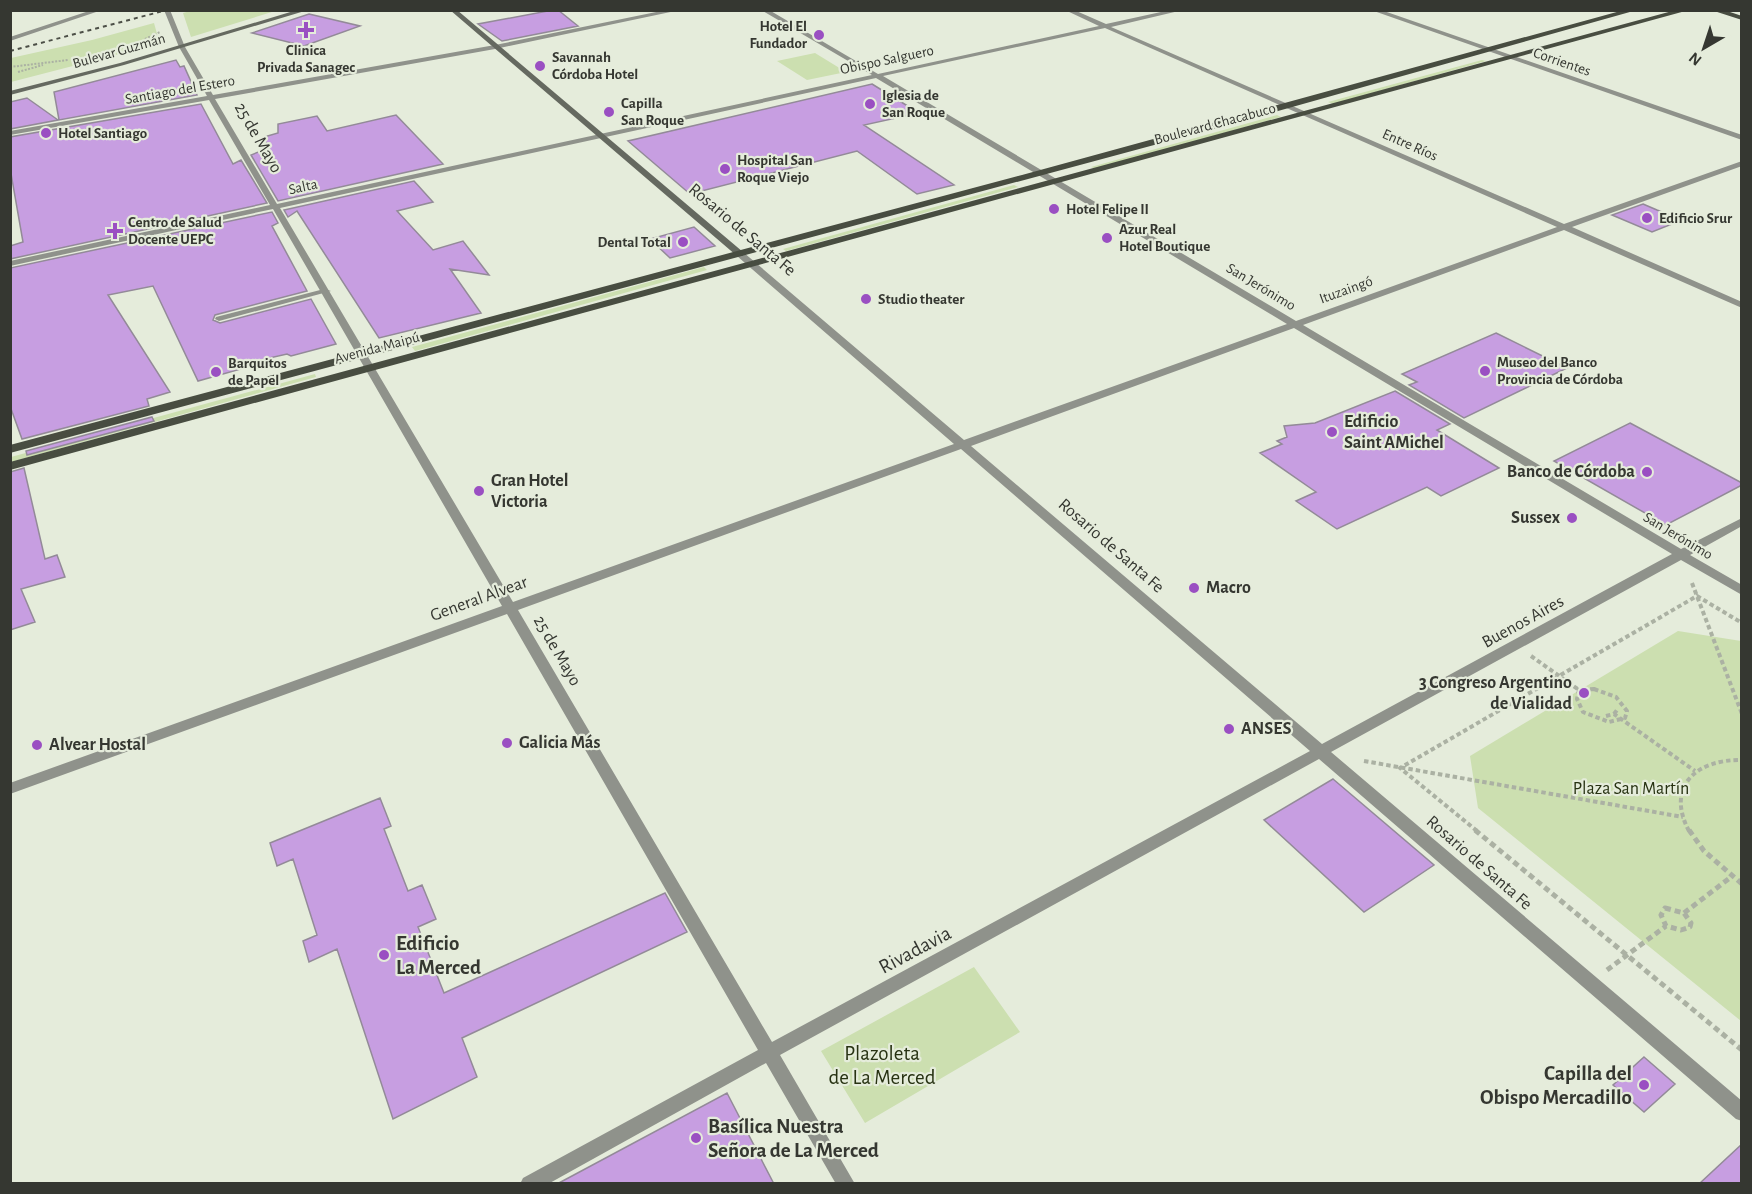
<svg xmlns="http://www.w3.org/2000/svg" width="1752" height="1194" font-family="'Alegreya Sans',sans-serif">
  <rect width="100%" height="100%" fill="#e5ecdb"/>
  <path fill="#ccdfb0" d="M190,11V10L275,11L191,37L183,13Z
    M154,23L159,41L154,45L11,82V58L92,40Z
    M815,53L846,72L807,80L777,61Z
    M1482,60L1486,61L1333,104L1328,102Z
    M1277,115L1281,117L1096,169L1091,167Z
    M1014,185L1018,187L786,251L783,249Z
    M704,267L707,270L415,351L412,347Z
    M315,374L316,377L11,462V457Z
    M1678,631L1741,641V1021L1478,808L1470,756Z
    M974,967L1020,1032L865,1123L821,1051Z"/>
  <path fill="#c79ee1" stroke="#938a98" stroke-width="1.5" d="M553,10H558L578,26L502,41L478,24Z
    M309,14L360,26L304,46L252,33Z
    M176,60L180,67L184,66L197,95L59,120L54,92Z
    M872,84L919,113L864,125L954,185L917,194L857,151L690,194L628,141Z
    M27,98L58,120L10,129V102Z
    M201,104L233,164L241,160L267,203L10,259V246L23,242L10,168V137Z
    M396,115L443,164L278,201L251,155L268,148L264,137L278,133V124L317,116L327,131Z
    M414,181L433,202L397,211L433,250L463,241L489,275L450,269L481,313L379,338L297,211L288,217L284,210Z
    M1643,204L1657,210L1682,220L1652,232L1612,215Z
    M272,212L278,223L272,226L307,291L215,315L213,320L220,323L311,299L336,344L291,356L287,354L243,364L241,369L198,381L153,286L108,295L170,392L147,399L149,406L22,439L10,406V268Z
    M694,227L715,246L670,258L650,239Z
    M1496,333L1567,368L1464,418L1409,385L1417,382L1402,374Z
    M1395,391L1450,424L1437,430L1499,468L1441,496L1427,487L1337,529L1296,501L1316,492L1260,453L1282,444L1277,441L1287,437L1284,426L1315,423Z
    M152,417L154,421L27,455L26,451Z
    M1630,423L1742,483V485L1666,525L1554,461Z
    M24,468L45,559L57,555L65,577L21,589L35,622L10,630V472Z
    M1333,779L1434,865L1364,912L1264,820Z
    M380,798L391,826L384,829L408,891L422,885L436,919L418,927L444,993L665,893L687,932L462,1038L477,1077L393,1119L337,949L309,962L303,941L317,935L293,859L277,866L270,843Z
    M1644,1057L1675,1084L1644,1112L1613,1085Z
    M727,1093L774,1184H557Z
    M1742,1144V1184H1699Z"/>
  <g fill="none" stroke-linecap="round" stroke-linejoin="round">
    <path stroke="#abb1a3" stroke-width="2" stroke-dasharray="2 1.5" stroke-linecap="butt" d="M145,39L160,32
      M10,67L68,60
      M18,72L43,65"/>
    <path stroke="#abb1a3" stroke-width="4" stroke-dasharray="4.5 3" stroke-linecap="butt" d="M1692,583L1742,714
      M1531,656L1579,690
      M1594,689L1616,697L1627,711L1625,718L1609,722L1583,712L1577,699L1579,690Z
      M1614,714L1617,710
      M1606,716L1614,714L1695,771
      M1364,761L1683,817
      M1477,831L1400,768L1697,596L1742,623
      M1689,831C1665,786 1697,759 1742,760"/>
    <path stroke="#abb1a3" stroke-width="5" stroke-dasharray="6 4" stroke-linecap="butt" d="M1475,830L1742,1050
      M1689,830L1704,851L1742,884
      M1665,908L1684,913L1691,923L1690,927L1681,930L1666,926L1661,915Z
      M1684,913L1731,877
      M1607,970L1666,926"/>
    <path fill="#8f928b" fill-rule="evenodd" d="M324,289L331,291L219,321L215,319L216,317Z"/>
    <path fill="#8f928b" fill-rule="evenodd" d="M92,10H102L10,41V37Z
      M164,10H170L185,47L213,95L495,45L666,10H680L495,49L215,99L277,204L872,75L761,10H769L878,74L1099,26L1065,10H1074L1106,24L1170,10H1183L1111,27L1564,224L1742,161V166L1572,227L1742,302V308L1564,230L1303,325L1681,549L1742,518V526L1690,555L1742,585V595L1681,560L1331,752L1742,1101V1121L1736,1119L1319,759L780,1055L855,1184H836L766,1063L548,1184H520L523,1178L758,1050L507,614L10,794V783L502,606L273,209L10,266V261L270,205L209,100L10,135V131L207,96L179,47ZM1105,28L1557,227L1296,321L883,76ZM876,78L1287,324L964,440L743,252H737V256L954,444L513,602L280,208ZM1294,328L1672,554L1322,744L971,446ZM961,449L1310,751L772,1042L518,610Z
      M1371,10H1381L1742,135V140Z"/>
    <path fill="#656960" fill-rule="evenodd" d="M297,10H308L124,65L10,95V91L120,63Z
      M450,10H457L743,252V256H737Z"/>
    <path fill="#484d41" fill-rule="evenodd" d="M1624,10H1637L1232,124L10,453V445L1022,175Z
      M1676,10H1689L10,470V462Z
      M1711,10H1724L1742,16V20Z"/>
    <path stroke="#4c4f47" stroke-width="2" stroke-dasharray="4 4" stroke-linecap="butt" d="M10,51L167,10"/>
  </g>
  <g fill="#9a4fc2" stroke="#e5ecdb" stroke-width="2">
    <path d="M303 21h6v6h6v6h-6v6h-6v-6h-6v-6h6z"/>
    <circle cx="819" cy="35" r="6"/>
    <circle cx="540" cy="66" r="6"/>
    <circle cx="870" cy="104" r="6"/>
    <circle cx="609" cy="112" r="6"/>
    <circle cx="46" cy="133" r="6"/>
    <circle cx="725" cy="169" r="6"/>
    <circle cx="1054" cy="209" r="6"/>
    <circle cx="1647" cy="218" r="6"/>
    <path d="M112 222h6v6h6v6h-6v6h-6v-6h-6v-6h6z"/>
    <circle cx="1107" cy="238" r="6"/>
    <circle cx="683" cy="242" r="6"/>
    <circle cx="866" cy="299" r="6"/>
    <circle cx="1485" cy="371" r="6"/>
    <circle cx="216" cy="372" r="6"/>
    <circle cx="1332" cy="432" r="6"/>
    <circle cx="1647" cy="472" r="6"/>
    <circle cx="479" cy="491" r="6"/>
    <circle cx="1572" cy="518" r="6"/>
    <circle cx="1194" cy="588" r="6"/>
    <circle cx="1584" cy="693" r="6"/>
    <circle cx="1229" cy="729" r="6"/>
    <circle cx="507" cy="743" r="6"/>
    <circle cx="37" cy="745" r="6"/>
    <circle cx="384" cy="955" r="6"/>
    <circle cx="1644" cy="1085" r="6"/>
    <circle cx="696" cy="1138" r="6"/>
  </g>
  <g text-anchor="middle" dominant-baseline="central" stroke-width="4.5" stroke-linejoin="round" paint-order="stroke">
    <g font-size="15" font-weight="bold" fill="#353731" stroke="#e5ecdb" text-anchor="start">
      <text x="807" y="26" text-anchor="end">Hotel El<tspan x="807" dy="17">Fundador</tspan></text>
      <text x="306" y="50" text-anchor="middle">Clinica<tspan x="306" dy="17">Privada Sanagec</tspan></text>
      <text x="552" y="57">Savannah<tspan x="552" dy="17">Córdoba Hotel</tspan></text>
      <text x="882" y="95">Iglesia de<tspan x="882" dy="17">San Roque</tspan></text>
      <text x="621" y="103">Capilla<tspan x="621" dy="17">San Roque</tspan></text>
      <text x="58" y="133">Hotel Santiago</text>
      <text x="737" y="160">Hospital San<tspan x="737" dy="17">Roque Viejo</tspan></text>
      <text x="1066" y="209">Hotel Felipe II</text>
      <text x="1659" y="218">Edificio Srur</text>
      <text x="128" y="222">Centro de Salud<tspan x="128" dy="17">Docente UEPC</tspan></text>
      <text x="1119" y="229">Azur Real<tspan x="1119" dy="17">Hotel Boutique</tspan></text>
      <text x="671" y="242" text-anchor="end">Dental Total</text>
      <text x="878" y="299">Studio theater</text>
      <text x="1497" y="362">Museo del Banco<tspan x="1497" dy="17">Provincia de Córdoba</tspan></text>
      <text x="228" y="363">Barquitos<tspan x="228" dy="17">de Papel</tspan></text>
    </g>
    <g font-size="15" fill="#353731" stroke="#e5ecdb">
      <text transform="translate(119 51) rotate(-16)">Bulevar Guzmán</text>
      <text transform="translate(887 60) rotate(-12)">Obispo Salguero</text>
      <text transform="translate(1562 62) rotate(19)">Corrientes</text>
      <text transform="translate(180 90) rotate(-10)">Santiago del Estero</text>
      <text transform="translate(1215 124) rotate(-15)">Boulevard Chacabuco</text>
      <text transform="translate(1410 145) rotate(24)">Entre Ríos</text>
      <text transform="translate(303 187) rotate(-12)">Salta</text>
      <text transform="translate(1261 287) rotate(31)">San Jerónimo</text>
      <text transform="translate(1346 290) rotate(-20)">Ituzaingó</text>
      <text transform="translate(377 348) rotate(-15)">Avenida Maipú</text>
      <text transform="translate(1678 536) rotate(31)">San Jerónimo</text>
    </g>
    <g font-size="18" fill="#353731" stroke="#e5ecdb">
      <text transform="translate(258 138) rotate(60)">25 de Mayo</text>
      <text transform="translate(742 230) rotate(40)">Rosario de Santa Fe</text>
      <text transform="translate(1111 546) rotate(41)">Rosario de Santa Fe</text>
      <text transform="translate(479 599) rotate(-20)">General Alvear</text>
      <text transform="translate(1523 622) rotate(-29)">Buenos Aires</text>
      <text transform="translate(557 651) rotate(60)">25 de Mayo</text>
      <text transform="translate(1479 863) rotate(41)">Rosario de Santa Fe</text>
    </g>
    <g font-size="18" font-weight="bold" fill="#353731" stroke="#e5ecdb" text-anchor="start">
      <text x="1344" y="422">Edificio<tspan x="1344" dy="21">Saint AMichel</tspan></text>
      <text x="1635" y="472" text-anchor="end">Banco de Córdoba</text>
      <text x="491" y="481">Gran Hotel<tspan x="491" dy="21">Victoria</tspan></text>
      <text x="1560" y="518" text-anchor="end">Sussex</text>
      <text x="1206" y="588">Macro</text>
      <text x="1572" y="683" text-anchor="end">3 Congreso Argentino<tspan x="1572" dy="21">de Vialidad</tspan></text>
      <text x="1241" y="729">ANSES</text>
      <text x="519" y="743">Galicia Más</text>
      <text x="49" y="745">Alvear Hostal</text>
    </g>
    <g font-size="18" fill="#273212" stroke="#e5ecdb">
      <text x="1631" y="789">Plaza San Martín</text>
    </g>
    <g font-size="21" font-weight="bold" fill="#353731" stroke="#e5ecdb" text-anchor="start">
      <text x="396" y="943">Edificio<tspan x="396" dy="24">La Merced</tspan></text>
      <text x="1632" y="1073" text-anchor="end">Capilla del<tspan x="1632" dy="24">Obispo Mercadillo</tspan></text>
      <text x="708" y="1126">Basílica Nuestra<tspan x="708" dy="24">Señora de La Merced</tspan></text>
    </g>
    <g font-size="21" fill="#353731" stroke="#e5ecdb">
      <text transform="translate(915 950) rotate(-28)">Rivadavia</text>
    </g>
    <g font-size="21" fill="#273212" stroke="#e5ecdb">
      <text x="882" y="1053">Plazoleta<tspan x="882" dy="24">de La Merced</tspan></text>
    </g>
  </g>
  <rect width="1752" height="1194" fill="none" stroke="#353731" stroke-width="24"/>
  <g transform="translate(1704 48) rotate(219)" stroke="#e5ecdb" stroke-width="4.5" paint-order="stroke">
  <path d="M0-4.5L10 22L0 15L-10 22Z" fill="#353731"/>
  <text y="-9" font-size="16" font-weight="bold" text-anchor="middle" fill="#353731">N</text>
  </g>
</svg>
